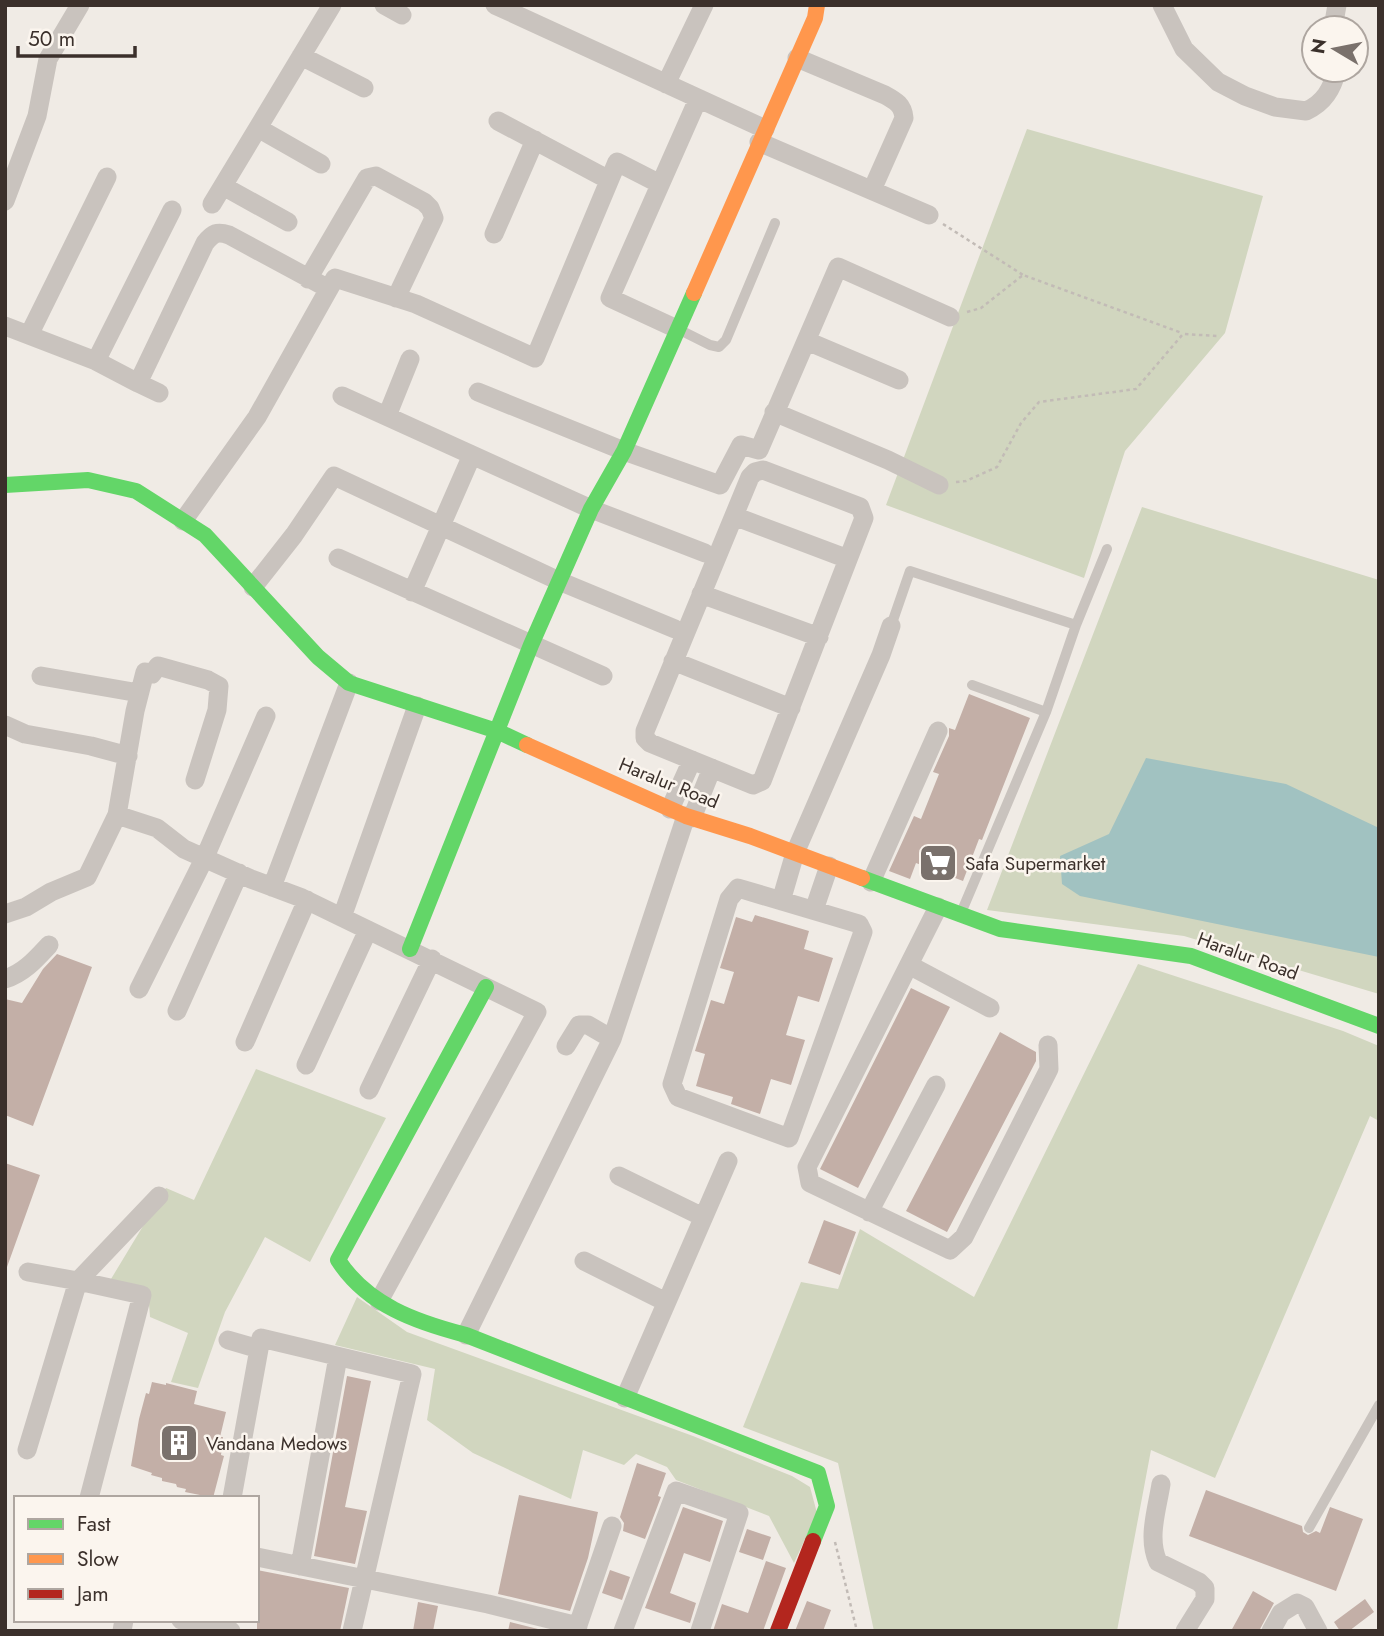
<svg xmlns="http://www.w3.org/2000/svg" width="1384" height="1636" font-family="Jost,sans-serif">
  <rect width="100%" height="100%" fill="#f0ebe5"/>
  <path fill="#d1d6bf" d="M1027,129L1263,196L1225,333L1125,451L1084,578L886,505Z
    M1142,507L1379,580V994L1184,936L987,910Z
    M1138,964L1343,1031L1379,1046V1121L1370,1116L1215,1478L1151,1450L1117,1631H874L838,1463L743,1427L801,1282L838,1289L860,1229L974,1297Z
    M256,1069L386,1118L310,1262L265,1237L225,1312L198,1388L171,1382L188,1333L150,1317L148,1291L111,1279L166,1188L194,1200Z
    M357,1297L407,1332L693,1436L792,1476L810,1487L817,1513L794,1563L769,1516L676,1480L667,1467L636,1454L624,1465L583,1450L571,1499L473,1453L427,1420L435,1369L335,1345Z"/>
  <path fill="#a1c2c1" d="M1146,758L1286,784L1379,828V957L1080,896L1062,884L1060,856L1109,834Z"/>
  <path fill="#c3afa7" d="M969,694L1030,718L982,840L979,839L963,881L916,863L910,879L889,871L914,816L921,819L939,774L933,772L949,736V728L955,730Z
    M755,915L809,931L804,949L833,958L819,1002L798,996L786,1035L805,1040L791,1085L771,1079L760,1114L731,1104L733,1097L696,1086L705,1054L695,1051L711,1000L724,1004L734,972L720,968L736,917L752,922Z
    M57,954L92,967L33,1126L5,1115V999L22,1003L43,969Z
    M911,988L950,1007L858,1188L820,1169Z
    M1000,1032L1036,1052V1061L947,1232L906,1211Z
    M5,1163L40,1175L7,1267L5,1266Z
    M824,1220L856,1232L840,1275L808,1263Z
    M347,1376L371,1381L345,1507L367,1511L355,1564L314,1556Z
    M152,1382L166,1385V1383L197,1391L194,1404L226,1412L220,1437H223L221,1455L224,1456L213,1498H199L200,1495L185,1492L186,1489L177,1487L176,1484L162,1481V1478L151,1475L152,1473L131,1466L139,1419L146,1393L149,1394Z
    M637,1463L666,1473L658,1496L661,1497L645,1539L623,1531L624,1523L620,1517Z
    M1206,1490L1302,1526L1303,1532L1308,1535L1316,1531L1320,1533L1330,1507L1363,1519L1336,1591L1189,1536Z
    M519,1495L598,1512L588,1558L570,1611L498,1594Z
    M683,1507L723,1521L710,1562L684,1553L670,1593L696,1603L690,1623L645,1608Z
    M747,1529L771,1537L763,1560L739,1552Z
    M766,1561L786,1568L763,1631H713L722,1604L748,1613Z
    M257,1570L349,1588L340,1631H268L257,1629Z
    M610,1570L630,1577L622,1600L602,1593Z
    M1253,1591L1274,1603L1259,1631H1231Z
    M1365,1599L1374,1612L1349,1631H1340L1334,1622Z
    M807,1601L831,1610L823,1631H795Z
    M418,1602L438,1606L433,1631H413Z
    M510,1622L546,1631H508Z"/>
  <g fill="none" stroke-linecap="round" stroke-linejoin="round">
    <path stroke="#c2bbb6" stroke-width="2.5" stroke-dasharray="3.5 3.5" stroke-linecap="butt" d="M943,224L1023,275
      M967,312L981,308L1023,275L1182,333
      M956,482L966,481L997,467L1021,423L1039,402L1136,389L1183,334L1218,336
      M835,1542L857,1631"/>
    <path stroke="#c9c3be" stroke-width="10" d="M678,329L710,345L719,347L726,340L775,223
      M891,626L910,571L1076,625
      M972,685L1046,712
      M961,913L1046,712L1076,625L1107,549
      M1309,1528L1379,1405"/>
    <path stroke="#c9c3be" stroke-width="19" d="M384,5L402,15
      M495,5L765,129
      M1162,5L1184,49L1218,82L1245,96L1275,107L1306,111C1324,103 1332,89 1337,70
      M1333,28L1337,5
      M301,56L364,88
      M797,58L885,95C896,101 903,105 904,118L872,190
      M666,84L704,5
      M498,121L609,180
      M258,128L321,164
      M759,142L929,215
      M223,186L288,222
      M5,201L37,116L48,59L80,5
      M212,204L332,5
      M494,234L535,140
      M308,279L367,178L376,176L424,202L430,208L434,218L396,298
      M5,326L96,361L138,383L205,243C213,233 217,231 229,235L329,289
      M677,329L610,298L698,99
      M29,335L107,177
      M807,341L899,380
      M96,361L172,210
      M138,383L159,393
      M478,392L624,451L720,485L741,445L759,450L838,267L950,317
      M342,396L591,509L705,553
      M774,412L888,460L939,485
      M387,416L410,359
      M763,470L860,507L864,518L762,781L753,785L650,743L645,738V731L750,477L755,472Z
      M734,516L848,559
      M183,521L257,417L335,278L416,304L535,358L617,162L660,184
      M338,558L603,676
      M253,587L294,535L334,476L559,581L675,629
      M412,592L472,455
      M701,594L819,637
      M673,661L791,708
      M41,676L139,693
      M5,725L25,734L91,746L128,756
      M670,809L692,760
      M117,815L157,828L184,849L251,879L302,898L537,1012L379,1301
      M692,818L712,768
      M871,882L938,731
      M272,887L349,683
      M738,888L859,924L863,932L789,1138L678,1097L672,1084L729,899Z
      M781,901L795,853L881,655L891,626
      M938,907L807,1167L810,1183L950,1250L964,1237L1049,1069L1048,1045
      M814,910L829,866
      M5,914L26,907L51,892L87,877L117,815L135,711L145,672L152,674L158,666L208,680L219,686L217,710L195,780
      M342,917L417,706
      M909,965L990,1008
      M5,979C24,973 36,959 49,945
      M139,989L205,857L266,716
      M177,1011L239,873
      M245,1042L307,900
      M566,1046L579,1025H588L612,1039
      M306,1065L368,930
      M369,1090L432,959
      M619,1176L703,1217
      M869,1212L936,1085
      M584,1261L666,1302
      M28,1272L78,1281L159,1196
      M466,1335L612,1039L686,816
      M228,1340L259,1349
      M625,1398L728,1161
      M27,1450L78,1281L142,1295L89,1498
      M1161,1484C1157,1510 1147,1538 1158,1562L1199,1582L1205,1588V1599L1185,1631
      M232,1498L261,1338L412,1374L352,1631
      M257,1557L488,1604L578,1626
      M300,1566L338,1357
      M181,1620L231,1631
      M122,1631L124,1620
      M576,1631L612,1526
      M623,1631L676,1491L739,1513L700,1631
      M1271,1631L1281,1613L1297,1603L1305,1607L1318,1631"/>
    <path stroke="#63d668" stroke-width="16" d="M5,485L88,480L136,491L205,535L318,657L349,683L497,731L527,745
      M862,878L1000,929L1191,956L1379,1026
      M410,949L531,645L591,509L624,451L694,293
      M486,987L338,1260C367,1305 416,1322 466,1335L818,1473L827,1506L813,1541"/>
    <path stroke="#ff974d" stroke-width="16" d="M694,293L815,18L817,5
      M527,745L686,816L750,836L862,878"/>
    <path stroke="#b3261e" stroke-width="16" d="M778,1631L813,1541"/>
  </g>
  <defs>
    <symbol id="supermarket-square" viewBox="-11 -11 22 22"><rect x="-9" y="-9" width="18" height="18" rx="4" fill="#7a716c" stroke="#fbf5ee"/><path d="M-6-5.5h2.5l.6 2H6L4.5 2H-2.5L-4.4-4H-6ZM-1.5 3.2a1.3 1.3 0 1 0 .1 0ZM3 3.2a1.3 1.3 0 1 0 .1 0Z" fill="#fff"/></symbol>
    <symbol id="building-square" viewBox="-11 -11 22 22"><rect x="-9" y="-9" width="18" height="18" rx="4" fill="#7a716c" stroke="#fbf5ee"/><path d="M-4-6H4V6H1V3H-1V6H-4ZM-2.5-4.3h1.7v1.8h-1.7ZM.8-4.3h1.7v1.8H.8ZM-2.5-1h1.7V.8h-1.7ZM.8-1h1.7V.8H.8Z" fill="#fff"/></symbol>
  </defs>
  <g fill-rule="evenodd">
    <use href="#supermarket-square" x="916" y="841" width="44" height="44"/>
    <use href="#building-square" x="157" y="1421" width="44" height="44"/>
  </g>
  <g text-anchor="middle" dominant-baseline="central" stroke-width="5" stroke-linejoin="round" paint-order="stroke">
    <g font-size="19" fill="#3b302b" stroke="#fbf5ee">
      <text transform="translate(669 783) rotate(22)">Haralur Road</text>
      <text transform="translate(1248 956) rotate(20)">Haralur Road</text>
    </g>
    <g font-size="19" fill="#3b302b" stroke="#fbf5ee" text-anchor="start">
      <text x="965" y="863">Safa Supermarket</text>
      <text x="206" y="1443">Vandana Medows</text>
    </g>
  </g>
  <rect width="1384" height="1636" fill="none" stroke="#3b302b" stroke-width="14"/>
  <rect x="14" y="1496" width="245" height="126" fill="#fbf5ee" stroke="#aea6a0" stroke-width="2"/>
  <rect x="28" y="1519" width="35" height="10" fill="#63d668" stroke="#aea6a0" stroke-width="2"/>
  <text x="77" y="1531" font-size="21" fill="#3b302b">Fast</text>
  <rect x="28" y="1554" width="35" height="10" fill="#ff974d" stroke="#aea6a0" stroke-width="2"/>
  <text x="77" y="1566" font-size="21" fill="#3b302b">Slow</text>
  <rect x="28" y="1589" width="35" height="10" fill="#b3261e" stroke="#aea6a0" stroke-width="2"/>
  <text x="77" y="1601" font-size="21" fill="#3b302b">Jam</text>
  <g transform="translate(1335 49) rotate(280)"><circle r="33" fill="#fbf5ee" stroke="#aea6a0" stroke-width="2"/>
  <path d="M0-5L12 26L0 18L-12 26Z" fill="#7a716c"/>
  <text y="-10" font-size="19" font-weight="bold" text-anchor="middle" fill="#3b302b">N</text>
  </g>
  <path d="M18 46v10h117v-10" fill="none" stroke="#3b302b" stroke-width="3.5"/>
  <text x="28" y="46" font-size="21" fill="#3b302b" stroke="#fbf5ee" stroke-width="5" paint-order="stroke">50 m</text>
</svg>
